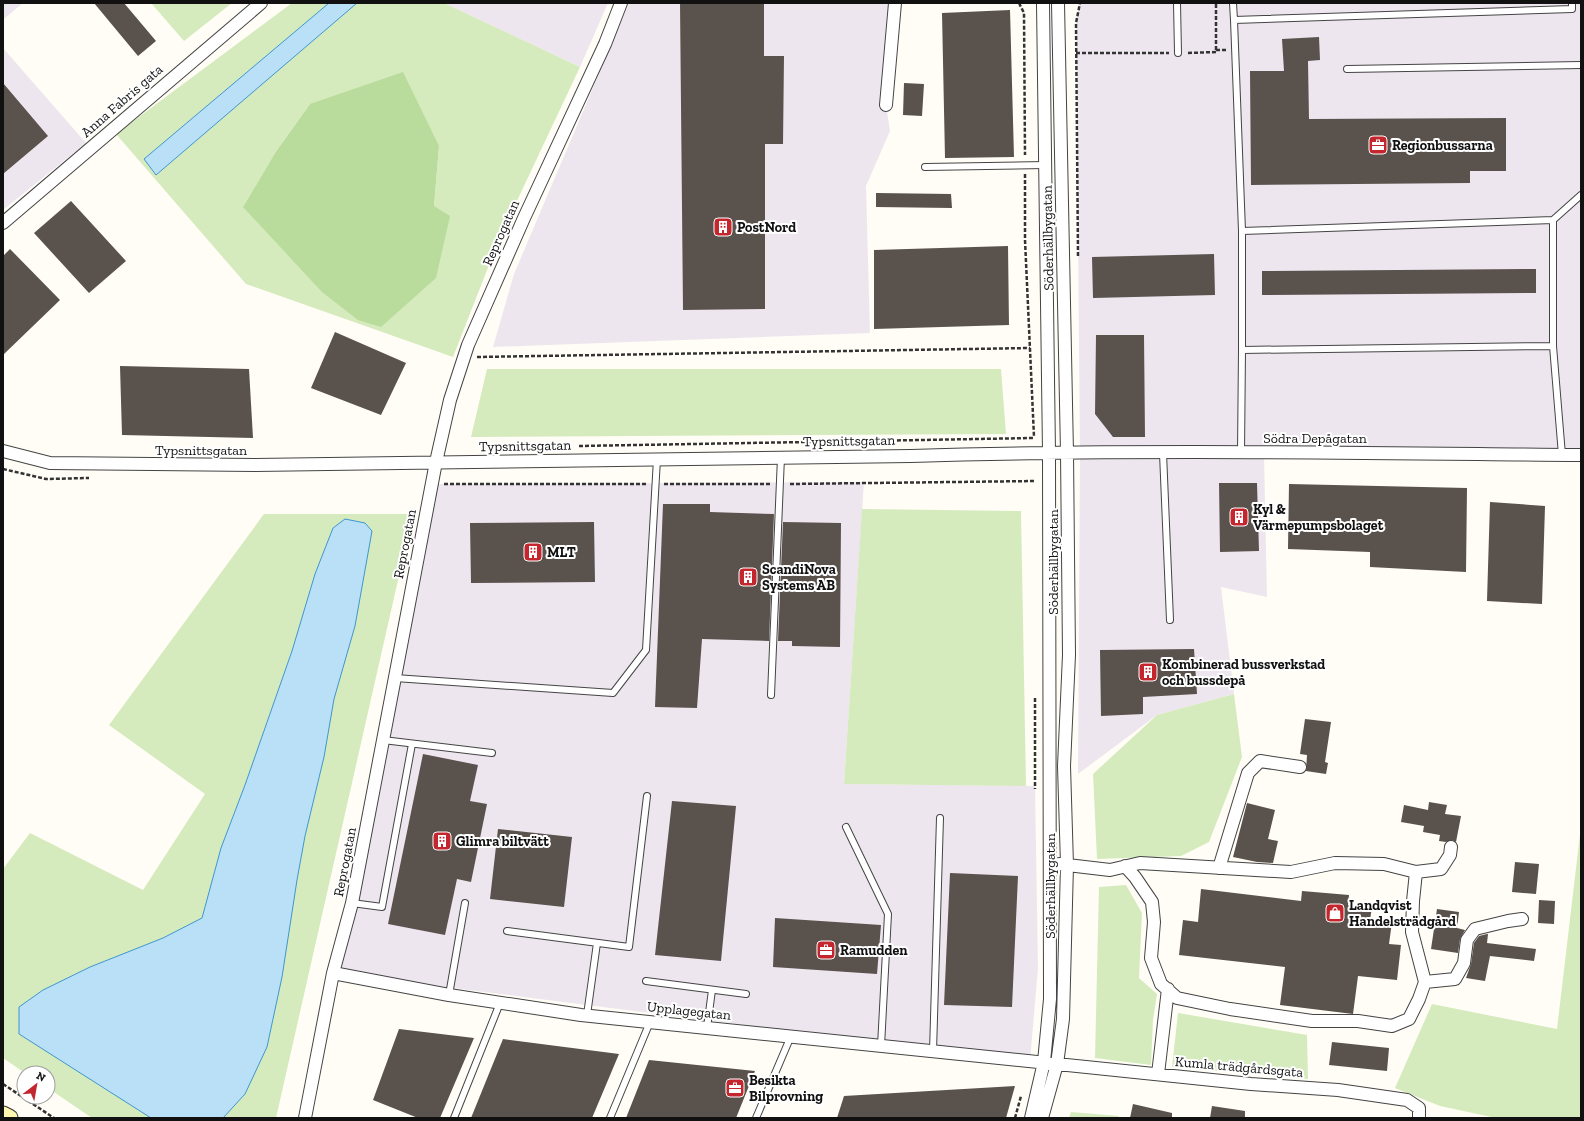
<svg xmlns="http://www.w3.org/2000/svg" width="1584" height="1121" font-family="'Zilla Slab',serif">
  <rect width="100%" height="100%" fill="#fffdf5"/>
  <path fill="#eee6ef" d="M3,3H23L5,18H3Z
    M444,3H608L580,67Z
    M629,3H894L886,105L890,131L866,186L870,333L493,347L514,274Z
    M1080,3H1581V456L1264,454L1267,597L1221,587L1234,694L1157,715L1078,774L1080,453L1076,23Z
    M3,48L86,143L3,210Z
    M864,482L844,784L1035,786L1038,968L1030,1061L333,973L431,484Z"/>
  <path fill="#d5ebbd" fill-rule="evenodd" d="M151,3H232L184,41Z
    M292,3H444L580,67L500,237L453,357L246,284L116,134ZM310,104L439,146L434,207H243L275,153Z
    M487,369H1001L1006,434L471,437Z
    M862,509L1021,511L1026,786L844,784Z
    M264,514H413L276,1118H92L48,1088V1073H25L3,1058V869L30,833L143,890L205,794L109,725Z
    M1234,694L1242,757L1209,842L1181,856L1097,859L1093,774L1157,715Z
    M1581,826V1118H1496L1440,1106L1395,1088L1432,1004L1557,1029Z
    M1126,885L1142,913L1139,978L1157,994L1153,1020L1151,1065L1095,1058L1099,887Z
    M1178,1013L1307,1035L1308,1079L1172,1067Z
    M1071,1112L1119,1116V1118H1069Z"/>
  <path fill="#b9dc9c" d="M403,72L439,146L434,206L450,216L436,278L381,327L358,320L322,292L243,207L275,153L310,104Z"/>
  <path fill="#b9e0f7" stroke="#3f96cf" d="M329,3H357L156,175L144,159Z
    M345,519L365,523L372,531L355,626L334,699L324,757L305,836L297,880L282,977L267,1047L245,1094L223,1118H151L19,1034V1007L43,990L90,967L163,938L202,918L221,848L245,785L292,651L315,574L333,528Z"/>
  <path fill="#5a524d" d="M94,3H124L156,41L138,56Z
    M680,3H764V56H784L783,144H765V309L683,310Z
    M1010,10L1014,157L945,158L942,13Z
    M1319,37L1320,60L1308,61L1309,119L1506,118V171H1470V183L1251,185L1250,71H1284L1282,39Z
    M3,83L48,136L3,174Z
    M904,83L924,84L922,116L903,115Z
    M876,193L951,194L952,208L876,207Z
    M71,201L126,261L89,293L34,233Z
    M1008,246L1009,325L874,329V250Z
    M10,249L60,300L3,355V256Z
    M1214,254L1215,295L1093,298L1092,257Z
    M1536,269V293L1262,295V271Z
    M335,332L406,363L381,415L311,388Z
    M1096,335H1144L1145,437H1113L1095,414Z
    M120,366L249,369L253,438L122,435Z
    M1219,483H1257L1259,551L1220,552Z
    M1289,484L1467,488L1466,572L1370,567V552L1288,549Z
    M1490,502L1545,506L1542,604L1487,601Z
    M663,504H710V512L774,514L769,641L702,639L697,708L655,707Z
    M594,522L595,582L471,583L470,523Z
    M783,522L841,523L840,647L792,646V641H778Z
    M1194,649L1197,694L1143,697V714L1101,716L1100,650Z
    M1305,719L1331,722L1325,762L1328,763L1326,774L1306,771L1307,755L1300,754Z
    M423,754L478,765L470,801L487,804L471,882L457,879L445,935L388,924Z
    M672,801L736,806L721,961L655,955Z
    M1429,802L1447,805L1445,814L1461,816L1456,842L1452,840L1446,842L1439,841L1440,835L1423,832L1424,826L1401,822L1404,805L1428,810Z
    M1247,803L1275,810L1268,839L1278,841L1273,863L1257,862L1233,857Z
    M498,829L572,837L564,907L490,899Z
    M1515,862L1539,864L1536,894L1512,892Z
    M950,873L1018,876L1012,1007L944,1005Z
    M1201,889L1301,901L1302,891L1349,895L1348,905L1372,907L1370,920L1392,922L1389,944L1401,945L1397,980L1358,976L1353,1014L1280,1005L1285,967L1179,955L1183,920L1198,922Z
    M1539,900L1555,901L1554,924L1538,923Z
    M1437,909L1459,912L1457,928L1465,930L1460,939L1458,953L1431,949Z
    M775,918L881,925L877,974L773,967Z
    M1487,934H1488L1487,943L1536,949L1534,961L1490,956L1485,981L1466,978L1471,964L1474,943L1479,936Z
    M399,1029L474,1038L440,1118H418L373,1100Z
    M503,1039L619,1054L592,1118H471Z
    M1332,1042L1389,1048L1387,1071L1329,1065Z
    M649,1060L755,1071L736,1118H626Z
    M1015,1086L1006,1118H837L844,1096Z
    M1133,1104L1172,1113V1118H1130Z
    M1212,1106L1245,1111V1118H1210Z"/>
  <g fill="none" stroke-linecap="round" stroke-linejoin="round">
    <defs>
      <path id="service" d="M1177,3L1178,53
        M1233,3L1234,20L1572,9V3
        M1234,20L1242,231
        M1347,69L1581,65
        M925,167L1046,165
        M1553,220V346L1242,350V231L1553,220L1581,195
        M1553,346L1562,455
        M1241,452L1242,350
        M1163,453L1170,620
        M395,678L613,693L646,650L657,459
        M771,695L781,457
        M383,740L492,753
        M846,827L888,914L881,1046
        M352,903L382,907L412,744
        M507,931L629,947L647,796
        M646,981L746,994
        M449,995L465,903
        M587,1015L597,943
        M707,1028L712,990
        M933,1051L940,818
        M454,1118L500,1003
        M610,1118L650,1022
        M756,1118L791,1036"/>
      <path id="minor" d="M886,105L895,3
        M3,223L261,3
        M3,451L50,463L255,465L911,456C1135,449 1358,453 1581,455
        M1059,864L1110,870L1140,863L1291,872L1335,863L1384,864L1416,872L1441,869L1450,855L1451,847
        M1125,866L1135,877L1152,902L1154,922L1151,958L1161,984L1177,998L1230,1009L1312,1021H1358L1392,1026L1409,1019L1419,999L1425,982L1412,932L1413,901L1416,872
        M1219,868L1248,773L1260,761L1300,767
        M333,973L449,995L581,1015L1251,1084L1338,1090L1407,1100L1419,1108V1118
        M1425,982L1455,979L1464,963L1467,940L1475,929L1508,921L1522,919
        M1158,1074L1168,989
        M305,1118L333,973L352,903L436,462L450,400L468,345L524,218L605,44L621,3
        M1031,1118L1044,1062L1050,999L1049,453L1043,3
        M1042,1118L1057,1064L1063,1019L1067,865L1064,766L1069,655L1067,453L1058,3"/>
      <path id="secondary" d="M3,1115L9,1118"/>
    </defs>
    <use href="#service" stroke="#444" stroke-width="8"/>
    <use href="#minor" stroke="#444" stroke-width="14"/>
    <use href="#secondary" stroke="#333" stroke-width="19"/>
    <path stroke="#333" stroke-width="2.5" stroke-dasharray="4 2" stroke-linecap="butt" d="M1019,3L1024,13L1025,155
      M1216,50H1226
      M1076,53H1169
      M1188,53L1216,52V3
      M1025,174V240L1034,437
      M1078,256L1076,23L1080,3
      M477,357L1030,348
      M579,446L1034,438
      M3,469L46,479L89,478
      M444,484H647
      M664,484H771
      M790,484L1036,481
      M1035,698V789
      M3,1084L54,1118
      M1015,1118L1021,1096"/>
    <use href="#service" stroke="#fff" stroke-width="6"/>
    <use href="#minor" stroke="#fff" stroke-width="12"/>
    <use href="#secondary" stroke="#fff6b0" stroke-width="17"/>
  </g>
  <defs>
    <symbol id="office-square" viewBox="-11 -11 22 22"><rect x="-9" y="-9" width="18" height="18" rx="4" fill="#c4262e" stroke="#fff"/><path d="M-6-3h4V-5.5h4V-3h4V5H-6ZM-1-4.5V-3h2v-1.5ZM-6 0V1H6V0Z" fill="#fff"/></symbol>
    <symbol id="building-square" viewBox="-11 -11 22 22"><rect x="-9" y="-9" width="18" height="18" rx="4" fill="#c4262e" stroke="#fff"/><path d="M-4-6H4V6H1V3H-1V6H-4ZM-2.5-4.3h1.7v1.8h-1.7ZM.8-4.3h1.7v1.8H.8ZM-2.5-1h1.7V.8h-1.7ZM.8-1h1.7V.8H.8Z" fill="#fff"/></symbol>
    <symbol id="shop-square" viewBox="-11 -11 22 22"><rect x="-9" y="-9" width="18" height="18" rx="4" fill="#c4262e" stroke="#fff"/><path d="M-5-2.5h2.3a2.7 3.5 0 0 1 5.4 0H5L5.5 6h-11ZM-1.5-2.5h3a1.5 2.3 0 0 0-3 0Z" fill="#fff"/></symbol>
  </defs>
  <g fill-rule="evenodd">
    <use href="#office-square" x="1367" y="134" width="22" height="22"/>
    <use href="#building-square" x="712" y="216" width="22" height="22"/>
    <use href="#building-square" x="1228" y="506" width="22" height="22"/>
    <use href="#building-square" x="522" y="541" width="22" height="22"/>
    <use href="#building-square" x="737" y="566" width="22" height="22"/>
    <use href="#building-square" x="1137" y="661" width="22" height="22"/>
    <use href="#building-square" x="431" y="830" width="22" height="22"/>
    <use href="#shop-square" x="1324" y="902" width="22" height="22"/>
    <use href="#office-square" x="815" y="939" width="22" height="22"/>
    <use href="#office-square" x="724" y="1077" width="22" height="22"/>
  </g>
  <g text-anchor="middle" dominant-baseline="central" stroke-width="4" stroke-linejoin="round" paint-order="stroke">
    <g font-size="14" fill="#111" stroke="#fff">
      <text transform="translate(122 101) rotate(-41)">Anna Fabris gata</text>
      <text transform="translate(501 233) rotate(-66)">Reprogatan</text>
      <text transform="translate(1048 238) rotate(-91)">Söderhällbygatan</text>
      <text x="1315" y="438">Södra Depågatan</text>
      <text transform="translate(849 441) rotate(-1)">Typsnittsgatan</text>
      <text transform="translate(525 446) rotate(-1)">Typsnittsgatan</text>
      <text x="201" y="450">Typsnittsgatan</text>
      <text transform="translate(405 544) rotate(-79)">Reprogatan</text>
      <text transform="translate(1053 562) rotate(-90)">Söderhällbygatan</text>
      <text transform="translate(345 862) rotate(-79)">Reprogatan</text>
      <text transform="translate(1050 886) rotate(-90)">Söderhällbygatan</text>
      <text transform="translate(689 1011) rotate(6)">Upplagegatan</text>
      <text transform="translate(1239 1067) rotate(5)">Kumla trädgårdsgata</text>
    </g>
    <g font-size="14" font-weight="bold" fill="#111" stroke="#fff" text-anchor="start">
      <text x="1392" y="145">Regionbussarna</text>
      <text x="737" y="227">PostNord</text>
      <text x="1253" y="509">Kyl &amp;<tspan x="1253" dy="16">Värmepumpsbolaget</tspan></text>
      <text x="547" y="552">MLT</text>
      <text x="762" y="569">ScandiNova<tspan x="762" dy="16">Systems AB</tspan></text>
      <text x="1162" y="664">Kombinerad bussverkstad<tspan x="1162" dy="16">och bussdepå</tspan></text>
      <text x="456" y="841">Glimra biltvätt</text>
      <text x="1349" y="905">Landqvist<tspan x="1349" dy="16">Handelsträdgård</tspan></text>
      <text x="840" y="950">Ramudden</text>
      <text x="749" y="1080">Besikta<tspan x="749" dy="16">Bilprovning</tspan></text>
    </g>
  </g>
  <rect width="1584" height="1121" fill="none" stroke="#111111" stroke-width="8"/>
  <g transform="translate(36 1085) rotate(31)"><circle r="19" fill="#ffffff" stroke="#a0a0a0"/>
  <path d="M0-3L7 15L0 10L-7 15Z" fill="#c4262e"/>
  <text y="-6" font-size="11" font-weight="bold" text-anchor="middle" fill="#111111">N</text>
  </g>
</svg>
